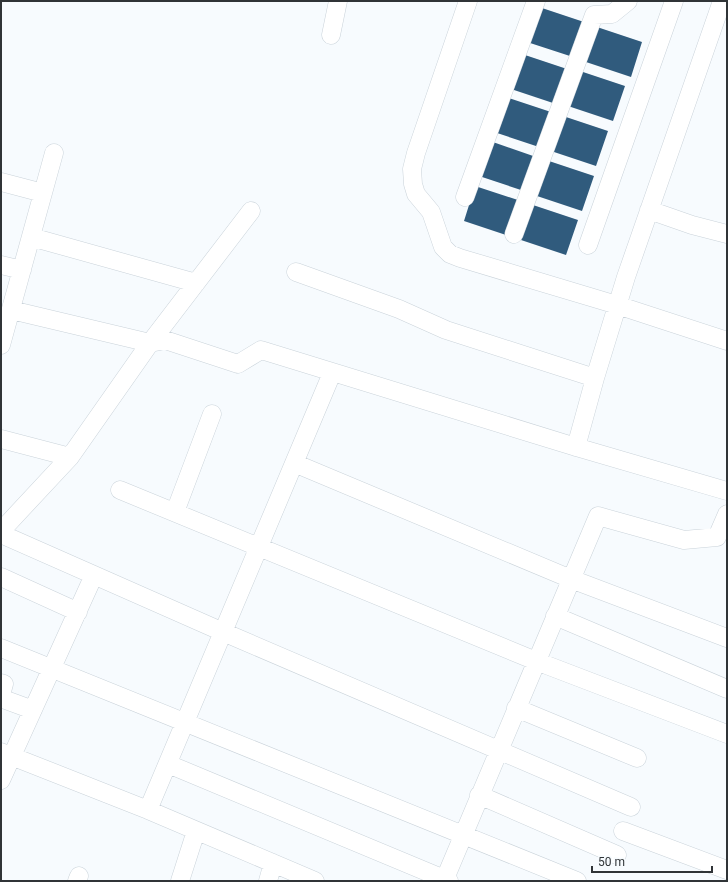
<svg xmlns="http://www.w3.org/2000/svg" width="728" height="882" font-family="Roboto,sans-serif">
  <rect width="100%" height="100%" fill="#f7fbfe"/>
  <path fill="#305b7d" d="M539,7L584,22L573,57L527,42Z
    M597,27L642,42L631,77L586,62Z
    M522,54L567,69L556,104L511,89Z
    M580,71L625,86L613,121L568,106Z
    M506,97L551,112L539,147L494,132Z
    M563,116L608,131L596,166L551,151Z
    M490,141L536,157L524,191L479,176Z
    M549,161L594,176L582,211L537,196Z
    M475,186L521,201L509,236L464,221Z
    M533,205L578,220L566,255L521,240Z"/>
  <g fill="none" stroke-linecap="round" stroke-linejoin="round">
    <defs>
      <path id="street" d="M468,1L416,153L412,169L413,184L416,194L431,212L443,247L450,254L460,258L617,305L727,341
        M331,35L338,1
        M1,182L43,193
        M465,197L536,1
        M649,210L692,225L727,234
        M514,234L594,15L612,14L628,1
        M31,237L196,283
        M588,245L674,1
        M1,265L22,270
        M296,272L399,309L446,330L595,378
        M11,310L150,343L165,340L238,364L261,350L576,447L727,491
        M1,345L54,153
        M1,439L70,457
        M576,447L595,378L626,277L722,1
        M294,463L571,579L727,638
        M120,490L536,661L727,734
        M175,512L212,414
        M1,531L70,457L150,343L251,211
        M1,534L223,632L631,807
        M1,577L78,612
        M555,616L727,689
        M1,648L577,881
        M1,683L4,684L1,695L3,699L33,710
        M516,708L637,758
        M1,752L148,810L315,881
        M168,764L449,881
        M1,780L94,575
        M479,795L617,855
        M148,810L332,373
        M623,831L727,870
        M77,881L79,876
        M180,881L196,831
        M268,881L273,863
        M444,881L598,516L684,540L717,537L727,514"/>
    </defs>
    <use href="#street" stroke="#cad3da" stroke-width="19"/>
    <use href="#street" stroke="#fff" stroke-width="18"/>
  </g>
  <rect width="728" height="882" fill="none" stroke="#303437" stroke-width="4"/>
  <path d="M592 866v6h120v-6" fill="none" stroke="#303437" stroke-width="2"/>
  <text x="598" y="866" font-size="12" fill="#303437" stroke="#f7fbfe" stroke-width="3" paint-order="stroke">50 m</text>
</svg>
